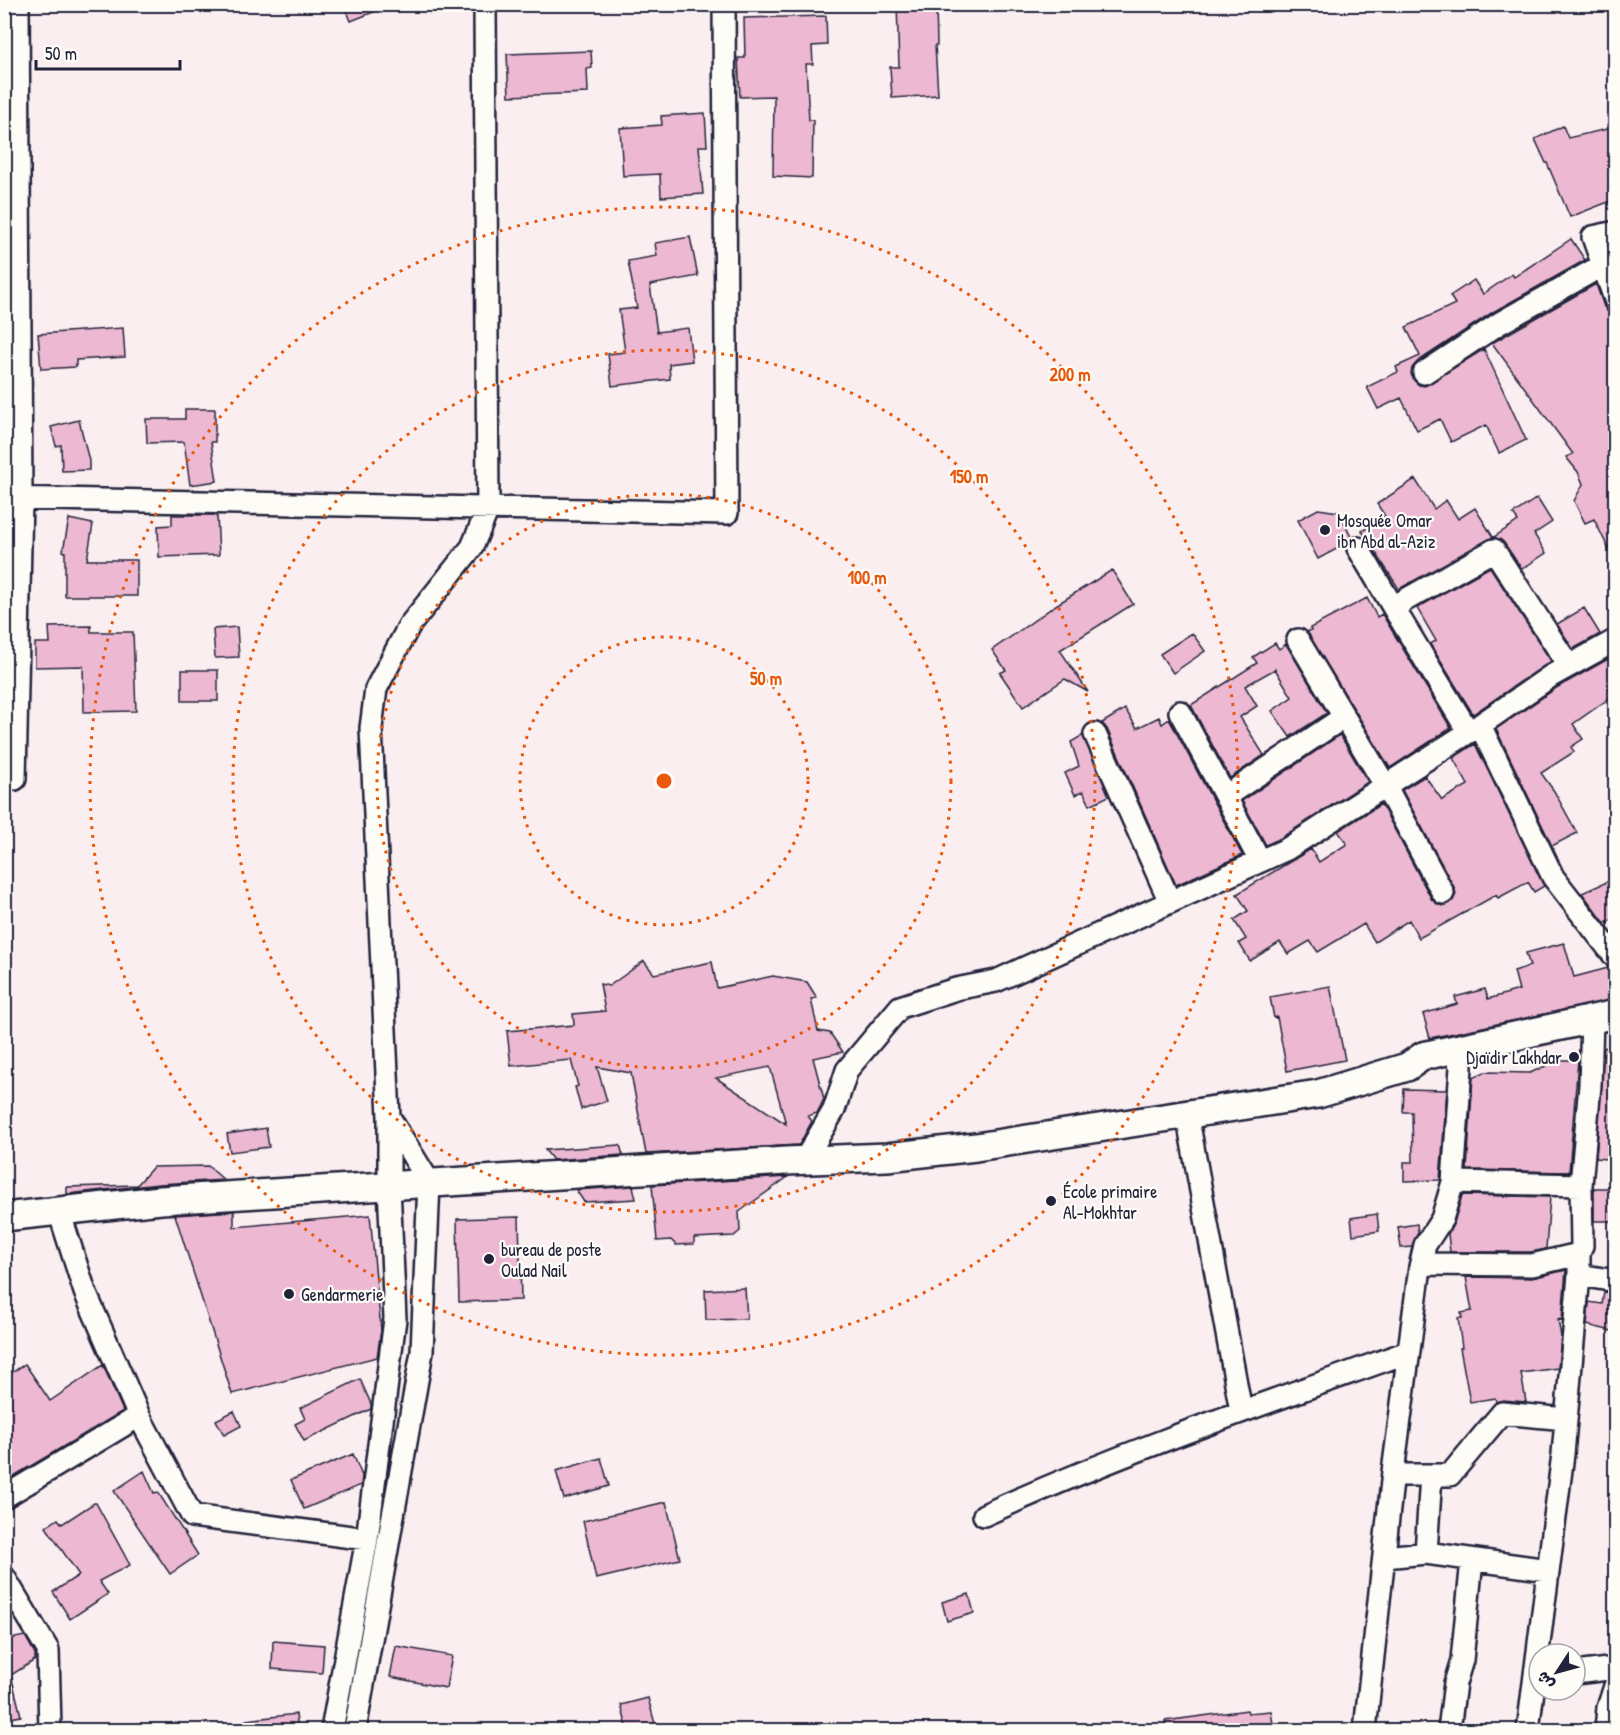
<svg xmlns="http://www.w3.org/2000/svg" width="1620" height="1735" font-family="'Patrick Hand','Playpen Sans Arabic',sans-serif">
  <rect width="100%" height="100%" fill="#faeef0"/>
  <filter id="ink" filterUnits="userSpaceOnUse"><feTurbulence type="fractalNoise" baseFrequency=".0167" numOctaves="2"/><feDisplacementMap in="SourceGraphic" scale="12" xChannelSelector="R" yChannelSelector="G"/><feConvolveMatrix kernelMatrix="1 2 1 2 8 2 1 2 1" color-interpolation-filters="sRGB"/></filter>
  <g filter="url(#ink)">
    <path fill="#edb8d2" stroke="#22223b" stroke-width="1.5" fill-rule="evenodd" d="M344,4H391V5L351,21Z
      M897,4H936L937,45H935L938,95L892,98L890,67H899Z
      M826,16L827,45L812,46L813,64H806L809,120H813L812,178L773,176L774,96L740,97L738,58H745L744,18Z
      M591,51L592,68L587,69L588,93L509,96L507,54Z
      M705,113L707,146H699L703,194L661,197L660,174L623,176L620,128L662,125L661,116Z
      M1563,126L1568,138L1616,127V199L1570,217L1547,163H1546L1535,139Z
      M690,237L698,276L650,285L657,332L688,328L692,361L669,364L670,379L612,386L608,354L625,352L619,310L637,308L628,261L657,256L655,243Z
      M1571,239L1585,260L1587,259L1493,312L1417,362L1412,368L1411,374L1414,380L1419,385L1425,386L1484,349L1526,440L1499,453L1486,425L1451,442L1440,419L1417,430L1401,398L1378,409L1367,387L1398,372L1396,367L1420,356L1406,327L1455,304L1450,296L1474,280L1483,294L1512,274L1514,277Z
      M1596,284L1604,307L1608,312L1616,314V564L1594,519L1585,523L1574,501L1583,484L1578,472L1566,457L1573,454L1492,343Z
      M123,328L125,357L76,360V367L41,369L38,334Z
      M185,409H215V442H211L217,481L190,485L184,442L147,443L146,419H185Z
      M79,420L89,461V470L62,471L61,445L56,446L51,427Z
      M1415,479L1434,509L1446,500L1458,519L1475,508L1493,537L1399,589L1362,531L1385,516L1377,504Z
      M1537,498L1552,522L1534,534L1546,553L1522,569L1504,543L1494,537L1518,521L1513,514Z
      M1318,509L1339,512L1351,537L1346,544L1318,559L1298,520Z
      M172,515H217L219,555L159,557L158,526L172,525Z
      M69,519L93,524L87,560H137V596H65V552L63,551Z
      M1490,567L1551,661L1473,714L1430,644L1436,641L1417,608Z
      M1112,570L1133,604L1060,650L1088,692L1065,679L1023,707L1000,673L1006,670L992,650L1056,605Z
      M1367,598L1377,617L1382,614L1451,728L1390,768L1307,632L1311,630L1310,628Z
      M1584,608L1600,634L1573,649L1557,624Z
      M91,626V632H133L136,711L84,712L83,666L35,667V643H50L49,627Z
      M237,627L239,657L215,658L213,629Z
      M1192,633L1205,651L1173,673L1160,654Z
      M1275,643L1279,649L1286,644L1327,713L1290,737L1272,711L1292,697L1275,669L1245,686L1257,706L1240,717L1264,755L1230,778L1191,705L1257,663L1253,657Z
      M1610,658L1616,665V683L1609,688L1614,695L1573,724L1583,739L1571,747L1574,752L1541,773L1554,791L1577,833L1552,846L1496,729L1558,687Z
      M182,670H218V701H182Z
      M1125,709L1137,728L1159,717L1162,724L1169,719L1242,855L1176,885L1107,729L1102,723Z
      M1083,735L1109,796L1090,805L1083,791L1075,795L1065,773L1079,766L1071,742Z
      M1340,735L1368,782L1281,838L1266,845L1242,801Z
      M1475,744L1544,886L1534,892L1528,882L1498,898L1496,895L1419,938L1409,920L1375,942L1364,924L1318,952L1310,941L1288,954L1280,942L1250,961L1239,943L1246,939L1234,920L1248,911L1237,894L1311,849L1319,862L1347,844L1338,831L1381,804L1432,900L1442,906L1448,904L1453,900L1456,894L1454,887L1402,790L1425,776L1442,800L1468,785L1453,758Z
      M1616,878V918L1605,923L1582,893Z
      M1564,943L1574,977L1608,968L1616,970V999L1430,1038L1423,1014L1457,1004L1455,997L1485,989L1488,999L1519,990L1514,971L1530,966L1526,953Z
      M644,961L654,974L712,962L717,988L773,976L807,982L817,998L811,999L818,1031L830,1033L843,1052L813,1058L824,1099L817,1113L808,1116L812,1121L799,1145L646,1154L631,1073L597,1067L607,1101L581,1109L575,1087L578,1086L571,1060L511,1066L507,1031L574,1025L573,1014L605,1011L600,984L609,986ZM770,1067L786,1124L716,1078Z
      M1330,986L1345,1060L1287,1071L1277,1017L1274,1018L1270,997Z
      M1616,1043V1160L1596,1158L1604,1048Z
      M1559,1060H1578L1569,1172L1467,1170L1473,1077L1485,1072L1530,1073Z
      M1404,1089L1447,1090L1440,1180L1404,1181V1162H1413L1412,1112H1403Z
      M266,1128L269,1147L230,1152L227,1134Z
      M620,1145L623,1155L553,1160L545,1150Z
      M208,1166L224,1180L159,1184L67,1194V1187L137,1185L153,1167Z
      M788,1177L739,1212L740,1231L734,1236L694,1238V1244L676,1245L671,1240L657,1241L652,1185Z
      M633,1186L636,1199L584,1202L576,1190Z
      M1594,1188H1616V1221H1594Z
      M1462,1195L1550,1197L1546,1249L1531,1252H1450L1448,1234L1454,1223Z
      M234,1211V1227L370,1215L381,1330L377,1357L232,1394L175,1215Z
      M1377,1214L1379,1231L1353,1235L1351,1218Z
      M519,1217L521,1300L459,1302L457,1219Z
      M1417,1224L1418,1232L1412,1247L1401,1248L1398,1227Z
      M1566,1270L1562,1320L1558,1319L1561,1337L1558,1368L1521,1373L1526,1402L1503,1400L1496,1402L1495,1398L1470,1402L1460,1348H1462L1458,1318H1462L1461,1313L1472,1311L1466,1277L1532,1278Z
      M745,1288L747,1319L706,1320L705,1290Z
      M1604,1292L1616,1294V1332L1587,1325L1589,1302L1602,1304Z
      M25,1364L50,1401L103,1365L123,1411L4,1482V1378Z
      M360,1379L371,1404V1409L304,1441L295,1424L305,1419L300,1408Z
      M234,1411L241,1426L224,1435L216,1420Z
      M353,1454L362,1476L361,1485L304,1509L291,1480Z
      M601,1458L609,1486L564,1499L556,1471Z
      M144,1471L154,1493L158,1492L198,1555L170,1574L114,1491Z
      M666,1502L680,1559L596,1579L583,1521Z
      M94,1503H96L130,1565L99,1581L108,1594L70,1619L53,1592L79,1575L46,1527L58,1519L62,1524Z
      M969,1594L974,1613L947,1621L942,1602Z
      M25,1636L35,1654V1660L11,1675L21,1716L4,1719V1640Z
      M273,1641L324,1645L322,1673L272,1669Z
      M396,1646L452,1656L446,1688L390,1677Z
      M648,1698L655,1724L628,1731L621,1705Z
      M1247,1710L1248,1713L1271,1711L1274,1731H1166L1165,1721Z
      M296,1714L298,1731H246V1720Z"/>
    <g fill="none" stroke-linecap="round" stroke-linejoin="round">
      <defs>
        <path id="minor" d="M1616,232L1593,237L1616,302
          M1424,373L1500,323L1603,265
          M4,498L727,513L724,4
          M1358,548L1393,607
          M1298,640L1385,785L1443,893
          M1180,712L1260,861
          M1480,725L1553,877L1616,958
          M1468,731L1393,607L1494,550L1569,666
          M1095,734L1170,902
          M15,779L21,498L18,4
          M1226,796L1344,717
          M1187,1114L1241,1411
          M389,1117L371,728L376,689L409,626L472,547L488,509L485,4
          M804,1161L834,1110L847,1070L900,1007L956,989L996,981L1287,849L1480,725L1551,676L1616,640
          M1453,1182L1581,1185
          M59,1211L85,1292L139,1416L192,1516L367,1539
          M1421,1264L1532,1265L1579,1254
          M1579,1275L1616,1281
          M1393,1475H1450L1502,1413L1566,1419
          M4,1497L139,1416
          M984,1515C1122,1452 1266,1403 1408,1352
          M1426,1553L1548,1570
          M1384,1557L1426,1553L1431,1475
          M4,1577L48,1650L50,1730
          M1575,1673L1616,1668
          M332,1730L367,1539L395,1319L389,1186V1117L429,1182L422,1352L355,1730
          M1365,1730L1393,1472L1420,1267L1425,1245L1442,1219L1453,1182L1461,1067L1453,1050
          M1449,1730L1455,1683L1462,1660L1472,1560
          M1528,1730L1563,1454L1579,1275V1254L1582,1246L1581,1185L1590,1085L1592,1019
          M1606,1730L1608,1708L1616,1683"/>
        <path id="major" d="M4,1217L161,1200L786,1161L887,1157L976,1147L1318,1094L1407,1067L1423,1056L1616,1014"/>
      </defs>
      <use href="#minor" stroke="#22223b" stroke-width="26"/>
      <use href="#major" stroke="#22223b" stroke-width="32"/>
      <use href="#minor" stroke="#fdfcf7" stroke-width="21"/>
      <use href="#major" stroke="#fdfcf7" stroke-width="27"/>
    </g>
  </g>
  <g fill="none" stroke="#e8590c" stroke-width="3" stroke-dasharray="3 6">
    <circle cx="664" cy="781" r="144"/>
    <circle cx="664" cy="781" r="287"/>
    <circle cx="664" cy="781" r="431"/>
    <circle cx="664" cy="781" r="574"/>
  </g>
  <g fill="#22223b" stroke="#fdfcf7" stroke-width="2">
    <circle cx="1325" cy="530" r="6"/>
    <circle cx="1574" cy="1057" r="6"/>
    <circle cx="1051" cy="1201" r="6"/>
    <circle cx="489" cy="1259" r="6"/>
    <circle cx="289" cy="1294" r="6"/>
  </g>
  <g text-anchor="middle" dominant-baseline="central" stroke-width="4.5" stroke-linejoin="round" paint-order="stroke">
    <g font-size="18" fill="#22223b" stroke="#fdfcf7" text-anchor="start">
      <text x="1337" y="520">Mosquée Omar<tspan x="1337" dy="21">ibn Abd al-Aziz</tspan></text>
      <text x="1562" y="1057" text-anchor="end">Djaïdir Lakhdar</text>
      <text x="1063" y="1191">École primaire<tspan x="1063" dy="21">Al-Mokhtar</tspan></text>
      <text x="501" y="1249">bureau de poste<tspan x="501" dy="21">Oulad Nail</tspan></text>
      <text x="301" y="1294">Gendarmerie</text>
    </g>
  </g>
  <circle cx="664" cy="781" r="9" fill="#e8590c" stroke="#fdfcf7" stroke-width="3"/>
  <g font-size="18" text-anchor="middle" font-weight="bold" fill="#e8590c" stroke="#fdfcf7" stroke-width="4.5" stroke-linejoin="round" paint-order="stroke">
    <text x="1070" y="381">200 m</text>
    <text x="969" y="483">150 m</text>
    <text x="867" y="584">100 m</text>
    <text x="766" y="685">50 m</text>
  </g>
  <rect width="1620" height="1735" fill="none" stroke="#fdfcf7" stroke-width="24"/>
  <rect x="12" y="12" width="1596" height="1711" fill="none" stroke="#22223b" stroke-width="2" filter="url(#ink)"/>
  <g transform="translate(1557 1672) rotate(234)"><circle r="28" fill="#fdfcf7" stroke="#a5a5ac" stroke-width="1.5"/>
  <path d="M0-4.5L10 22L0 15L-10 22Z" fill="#22223b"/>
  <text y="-9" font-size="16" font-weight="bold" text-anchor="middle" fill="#22223b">ش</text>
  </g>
  <path d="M36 60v9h144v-9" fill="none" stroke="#22223b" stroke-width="3"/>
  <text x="45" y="60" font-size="18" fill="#22223b" stroke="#fdfcf7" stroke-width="4.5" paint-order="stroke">50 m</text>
</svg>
